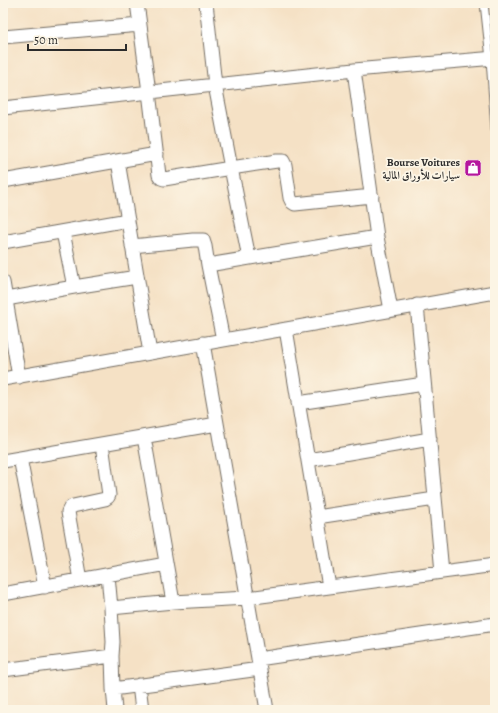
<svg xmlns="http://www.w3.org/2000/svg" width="498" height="713" font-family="Alegreya,Amiri,serif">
  <rect width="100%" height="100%" fill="#fcf5e5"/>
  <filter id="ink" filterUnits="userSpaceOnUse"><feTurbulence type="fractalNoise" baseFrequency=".025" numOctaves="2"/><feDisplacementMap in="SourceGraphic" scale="8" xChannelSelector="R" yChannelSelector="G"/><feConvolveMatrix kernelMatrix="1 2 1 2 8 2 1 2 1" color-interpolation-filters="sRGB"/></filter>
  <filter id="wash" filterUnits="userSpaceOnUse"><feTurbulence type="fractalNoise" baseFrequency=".012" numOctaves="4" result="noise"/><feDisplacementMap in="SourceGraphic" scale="16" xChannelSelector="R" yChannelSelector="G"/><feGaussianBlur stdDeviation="0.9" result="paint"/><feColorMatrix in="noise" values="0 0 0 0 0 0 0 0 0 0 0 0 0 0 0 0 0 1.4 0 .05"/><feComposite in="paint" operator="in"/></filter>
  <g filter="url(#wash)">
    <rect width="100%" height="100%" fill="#f5e1c5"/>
  </g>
  <g filter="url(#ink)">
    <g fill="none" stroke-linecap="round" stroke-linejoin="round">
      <defs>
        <path id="lane" d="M484,3L490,59L495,130"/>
        <path id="street" d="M137,3L149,92L159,175L161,178L164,179L231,168L215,85L206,3
          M3,37L140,25
          M354,70L377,237L391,310
          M3,108L354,70L495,58
          M118,161L150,353
          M3,181L157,154
          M63,232L74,287
          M3,242L128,220
          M132,246L193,240H203L205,246L208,265L223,340
          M249,258L231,168L277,161H283L285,165L290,198L292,202L295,204L372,196
          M208,265L377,237
          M3,282L19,377
          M6,299L74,287L137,277
          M417,305L442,572
          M286,329L329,587
          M203,343L267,710
          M3,379L495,292
          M298,403L424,384
          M144,437L173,602
          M20,458L45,587
          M308,460L430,439
          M3,461L217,424
          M317,517L435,499
          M108,575L111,608L113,642L112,656L113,689L115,710
          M80,580L68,512L70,508L73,506L105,499L108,497L109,495L102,444
          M3,594L166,564
          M111,608L173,602L247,598L442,572L495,565
          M258,659L495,624
          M3,670L112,656
          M139,685L142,710
          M113,689L260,669"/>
      </defs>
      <use href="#lane" stroke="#726b61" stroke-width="9"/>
      <use href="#street" stroke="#726b61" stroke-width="15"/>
      <use href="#lane" stroke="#fff" stroke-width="7"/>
      <use href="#street" stroke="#fff" stroke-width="13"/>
    </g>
  </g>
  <defs>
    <symbol id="shop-square" viewBox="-11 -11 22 22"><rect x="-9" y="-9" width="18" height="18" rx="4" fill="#b5179e" stroke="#fcf5e5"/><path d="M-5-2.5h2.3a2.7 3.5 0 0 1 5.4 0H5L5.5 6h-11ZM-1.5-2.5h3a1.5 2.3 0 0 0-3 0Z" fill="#fff"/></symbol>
  </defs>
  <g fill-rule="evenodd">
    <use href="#shop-square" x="463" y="158" width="20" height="20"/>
  </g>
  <g text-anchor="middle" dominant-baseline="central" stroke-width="3.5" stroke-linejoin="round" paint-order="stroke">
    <g font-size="11" font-weight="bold" fill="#2b2b2b" stroke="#fcf5e5" text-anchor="end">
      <text x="460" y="162">Bourse Voitures<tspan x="460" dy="13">سيارات للأوراق المالية</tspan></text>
    </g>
  </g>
  <rect width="498" height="713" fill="none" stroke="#fcf5e5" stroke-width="16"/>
  <path d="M28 44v6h98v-6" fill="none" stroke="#2b2b2b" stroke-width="2"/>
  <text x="34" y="44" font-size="12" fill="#2b2b2b" stroke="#fcf5e5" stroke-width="3" paint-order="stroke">50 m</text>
</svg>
